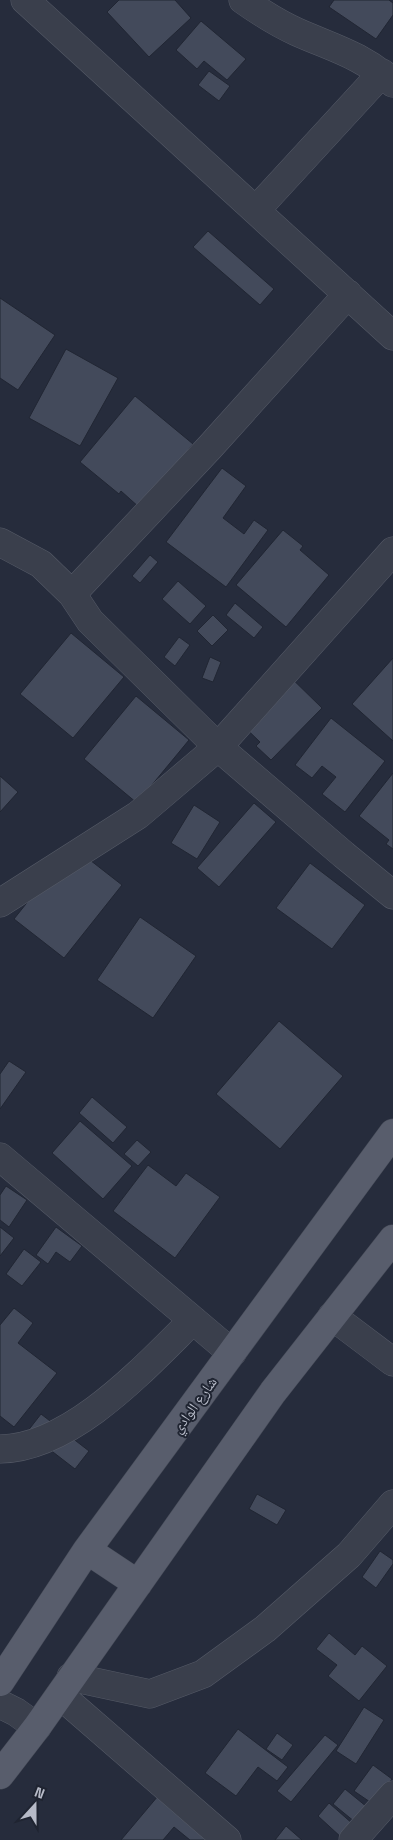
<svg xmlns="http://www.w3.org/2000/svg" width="393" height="1840" font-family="'Space Grotesk','Noto Naskh Arabic',sans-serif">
  <rect width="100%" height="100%" fill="#262c3c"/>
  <path fill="#434a5b" stroke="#212633" d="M119,0H175L191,18L149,57L107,12Z
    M334,0H389L393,3V15L376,39L329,7Z
    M201,21L246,59L227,80L204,61L197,69L176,50Z
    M209,71L230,86L219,101L198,85Z
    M208,231L274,289L260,305L193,247Z
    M0,298L55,335L18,390L0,378Z
    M66,349L118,378L80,446L29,418Z
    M135,396L193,444L140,508L121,491L119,494L80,462Z
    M222,468L246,486L223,518L244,534L254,520L268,530L226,587L166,542Z
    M283,530L303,546L300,550L329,575L286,627L236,585Z
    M150,555L158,562L140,583L132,576Z
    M178,581L206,606L190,624L162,599Z
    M235,603L263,627L254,638L226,615Z
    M213,615L228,630L212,646L197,631Z
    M71,633L124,677L73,738L20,694Z
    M179,637L190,645L175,666L164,657Z
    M210,657L221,662L213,682L202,678Z
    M393,658V741L352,704Z
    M278,665L322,708L271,760L256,746L260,742L231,714Z
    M136,696L189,740L137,803L84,759Z
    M331,718L385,761L345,812L322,794L336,777L322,766L312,778L295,765Z
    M393,773V849L386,844L389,840L359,816Z
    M0,776L18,792L0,812Z
    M254,803L276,822L219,887L197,868Z
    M194,805L220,822L197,859L171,843Z
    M72,846L122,885L64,958L14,919Z
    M310,863L365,905L332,949L276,908Z
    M140,917L196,956L153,1018L97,980Z
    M279,1021L343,1076L280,1149L216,1094Z
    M9,1061L26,1072L0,1109V1074Z
    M92,1097L127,1127L113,1143L79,1113Z
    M80,1121L132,1166L103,1199L52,1153Z
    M137,1140L151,1152L138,1166L124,1154Z
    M148,1165L176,1186L186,1173L220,1197L175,1258L113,1211Z
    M6,1186L27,1200L9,1227L0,1220V1195Z
    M0,1227L14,1238L0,1256Z
    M56,1227L82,1246L70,1262L56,1252L48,1264L36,1255Z
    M24,1249L41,1262L22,1286L6,1274Z
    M14,1308L33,1323L18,1343L57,1373L14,1427L0,1416V1325Z
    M41,1414L89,1451L75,1469L27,1432Z
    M257,1494L286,1510L277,1525L249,1509Z
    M380,1551L393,1560V1564L376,1588L362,1577Z
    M329,1633L355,1655L362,1646L387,1666L359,1701L328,1676L337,1665L316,1649Z
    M364,1707L384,1720L356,1764L336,1751Z
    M238,1729L288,1767L277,1781L258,1767L236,1796L205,1773Z
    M277,1733L293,1745L282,1760L266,1749Z
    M325,1735L338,1745L291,1802L277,1791Z
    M373,1765L392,1779L373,1804L354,1791Z
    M345,1789L367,1807L355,1822L333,1804Z
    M158,1796L209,1840H190L174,1827L163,1840H121Z
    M329,1803L354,1825L342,1838L318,1816Z
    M286,1826L302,1840H275Z"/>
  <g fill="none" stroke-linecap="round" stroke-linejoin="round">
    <defs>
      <path id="minor" d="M25,0L393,336
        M243,0C260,12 277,23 297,32C333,48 362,55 393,83
        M256,210L382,73
        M0,542L41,564L72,594L90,621L218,747L344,855L393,895
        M72,594L210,447L348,294
        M0,903L138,815L218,747L393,551
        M0,1157L232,1353
        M332,1316L393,1362
        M0,1449C72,1448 144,1368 193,1320
        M71,1677L150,1694L203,1674L265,1629L349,1555L393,1504
        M60,1695L227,1840
        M0,1704L16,1712L37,1727
        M353,1840L393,1795"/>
      <path id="major" d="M87,1550L138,1584
        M0,1682L87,1550L393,1133
        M0,1775L37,1727L273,1392L393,1239"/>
    </defs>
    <use href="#minor" stroke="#555a67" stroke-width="29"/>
    <use href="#major" stroke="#434855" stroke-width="29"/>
    <use href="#minor" stroke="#3a3f4c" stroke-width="28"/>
    <use href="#major" stroke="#585d6c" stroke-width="28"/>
  </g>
  <g text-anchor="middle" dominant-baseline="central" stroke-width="4" stroke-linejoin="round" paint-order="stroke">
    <g font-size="15" fill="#b6bac7" stroke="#1f2431">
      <text transform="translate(194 1405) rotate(-54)">شارع الوادي</text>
    </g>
  </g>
  <g transform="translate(35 1805) rotate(21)" stroke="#1f2431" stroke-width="4" paint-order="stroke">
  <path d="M0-4L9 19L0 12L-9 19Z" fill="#b6bac7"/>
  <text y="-8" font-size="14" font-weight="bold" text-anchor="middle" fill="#b6bac7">N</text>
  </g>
</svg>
